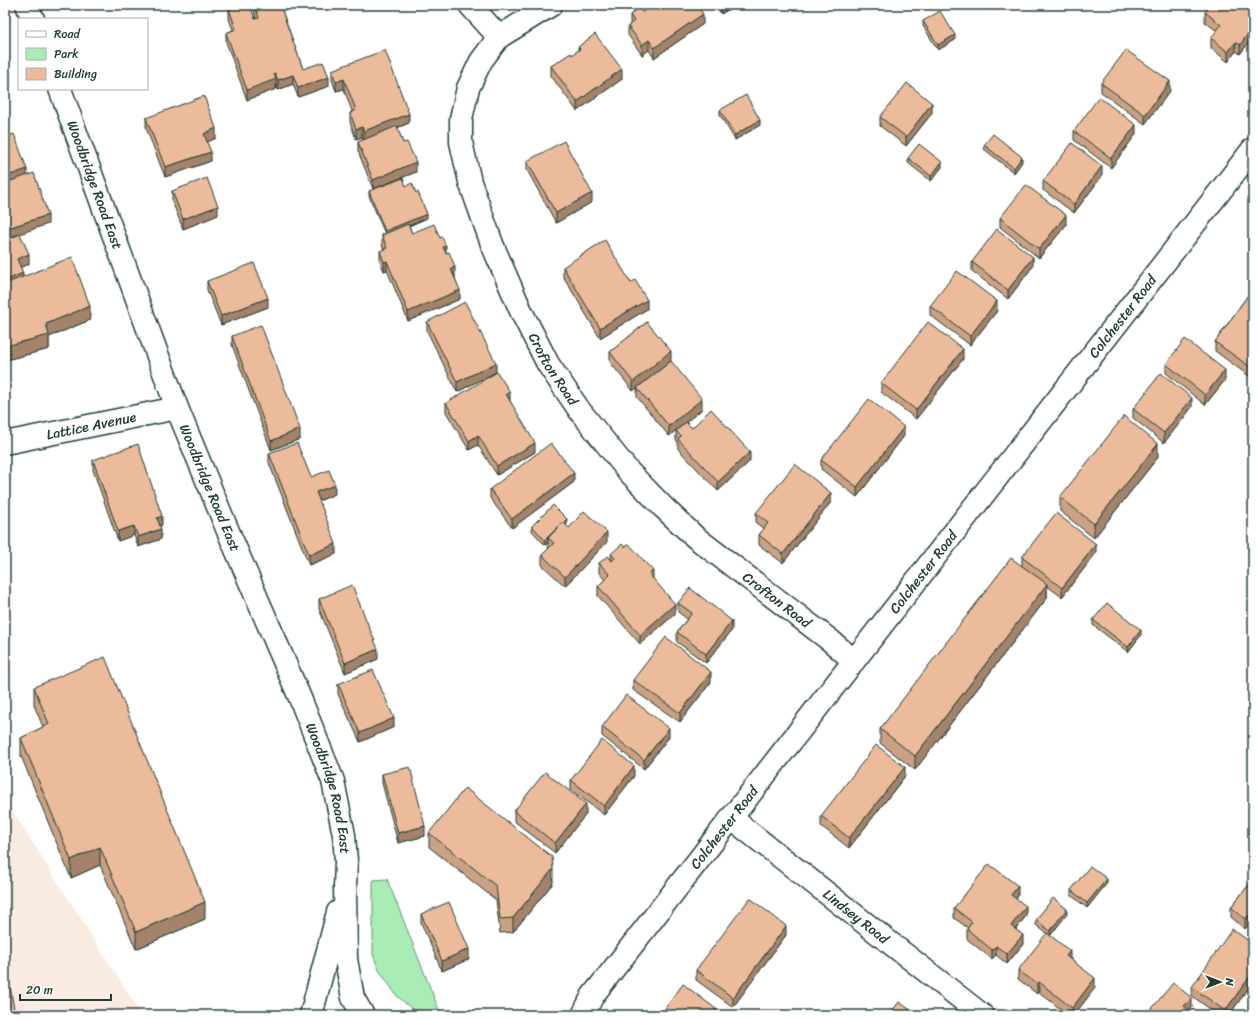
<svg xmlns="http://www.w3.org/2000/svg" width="1258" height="1020" font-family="Sriracha,sans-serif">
  <rect width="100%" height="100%" fill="#fff"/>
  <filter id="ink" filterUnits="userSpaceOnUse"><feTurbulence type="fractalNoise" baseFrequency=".025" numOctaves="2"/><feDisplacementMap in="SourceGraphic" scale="8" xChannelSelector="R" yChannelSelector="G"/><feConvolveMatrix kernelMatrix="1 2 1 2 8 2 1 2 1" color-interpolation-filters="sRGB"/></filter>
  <g filter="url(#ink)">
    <path fill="#f9ebe1" d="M5,799L142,1015H5Z"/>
    <path fill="#a9ecb6" stroke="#649475" d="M387,879L441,1015H425L412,1009L397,996L379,970L373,954V880Z"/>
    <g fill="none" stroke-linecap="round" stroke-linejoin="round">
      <defs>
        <g id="street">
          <path d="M470,5L499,37"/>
          <path id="s1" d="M551,5L499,37L481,61L468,88L461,119V142L470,182L492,244L521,311L548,364L580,411L629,472L664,508L695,537L831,641L853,660"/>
          <path id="s2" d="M5,443L177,408"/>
          <path id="s3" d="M731,818L982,1015"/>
        </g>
        <g id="primary">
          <path d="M27,5L33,19"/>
          <path id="s4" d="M60,89L177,408L228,531L300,698L333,781L344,835L346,861L345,888L346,959L353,998L363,1015"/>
          <path d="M311,1015L338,912"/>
          <path id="s5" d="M583,1015L593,995L605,980L1253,149"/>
        </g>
      </defs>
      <use href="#street" stroke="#1f3d34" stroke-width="25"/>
      <use href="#primary" stroke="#1f3d34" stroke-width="25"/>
      <use href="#street" stroke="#fff" stroke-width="22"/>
      <use href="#primary" stroke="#fff" stroke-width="22"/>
    </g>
    <path fill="#caa185" stroke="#1f3d34" d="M253,5H280L303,69L329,86L298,97L293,84L278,90L276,85V89L247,100L226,42V33L233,30L229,19V9L255,19H256Z
      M644,5H697L703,24L654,58L649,50L642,55L628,35V26L630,24V15L642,12L644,11Z
      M716,5H735L721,14Z
      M1253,5V37L1240,54L1236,51L1228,62L1211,48V38L1217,31L1205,22V12Z
      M923,21L955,40L938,50L923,26Z
      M578,47L622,79L577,111L551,76V66L572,55L578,51Z
      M332,70L409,123L397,128L403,143L416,172L373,189L358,151V142L363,140L362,137L356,139L350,122V113L352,111L344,89L336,91L332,80Z
      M1101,83L1170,91L1145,124L1101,92Z
      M720,110L760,125L735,140L720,115Z
      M932,113L906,146L880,126V117Z
      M146,118L216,138L207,142L211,161L165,177L146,128Z
      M1074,131L1136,134L1111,168L1074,140Z
      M984,145L1022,162L1014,173L984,149Z
      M908,158L942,167L931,181L908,163Z
      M527,161L592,202L556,223L527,170Z
      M1102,176L1074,213L1043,190V181Z
      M406,186L427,218L409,226L412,233L446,253L455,277L460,299L408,321L387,270L384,271L380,261V251L384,250L382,245V235L385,234L369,196V191Z
      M172,191L218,215L183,229L172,201Z
      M1000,218L1066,225L1039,258L1000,227Z
      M5,241L29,264L20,267L23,277L90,320L49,337V349L6,360L5,357Z
      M972,262L1033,266L1008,299L972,271Z
      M563,267L631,283L647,309L600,338L563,276Z
      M207,281L268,307L221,325L207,290Z
      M1253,288V379L1215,351V342Z
      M930,306L997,311L970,345L930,315Z
      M427,322L496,372L457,392L427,331Z
      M647,322L633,391L610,362V352Z
      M232,336L300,439L271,450L232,345Z
      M963,359L916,419L881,392V383Z
      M1166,364L1225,380L1205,405L1166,373Z
      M637,388L702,409L686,422L692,428L750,461L718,491L678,449V442L676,440V431L686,422L669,436L637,397Z
      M510,401L535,452L497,475L478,445L469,450L446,412V403Z
      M1192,407L1164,443L1133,418V409Z
      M904,436L857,497L821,469V460Z
      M269,453L311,477L335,494L319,501L336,554L309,565L269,463Z
      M1158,457L1094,538L1060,511V497Z
      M93,460L162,525L160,526L161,539L138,547L134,535L118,541L93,470Z
      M574,482L512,528L490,498V489Z
      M831,502L783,563L759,545V535L764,529L756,523V513Z
      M567,524L566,525L569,528L607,542L565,586L542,565V555L549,548L548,547V543L545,545L532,531V526Z
      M1096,553L1062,597L1047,586V598L915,770L880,743V729L1022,566V557Z
      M611,554L653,579L675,614L640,644L598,596V586L605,580L599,573V563L611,560Z
      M319,599L378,659L345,673L319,609Z
      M678,603L732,630L706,663L677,642V632L687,619L678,612Z
      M1093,620L1141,635L1128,652L1093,625Z
      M633,680L711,682L680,722L633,690Z
      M338,684L394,727L360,742L338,694Z
      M34,687L205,919L136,949L100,865L71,878L21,756V738L43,727L34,705Z
      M602,727L669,737L644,769L602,736Z
      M382,774L425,836L398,843L382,783Z
      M634,776L604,815L571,790V780Z
      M905,776L849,848L821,826V816Z
      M514,811L586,814L555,853L514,821Z
      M429,833L553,883L513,932L500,933L496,900L429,847Z
      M1253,880V928L1249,925L1245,929L1231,917V907Z
      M1107,883L1087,908L1071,895V890Z
      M1018,896L1016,899L1026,916L1016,929L1023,944L1007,964L996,955L992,959L967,939V929L968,928L954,918V908Z
      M421,914L469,959L442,971L421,923Z
      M1067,914L1050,936L1036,925V920Z
      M786,935L733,1007L696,980V970Z
      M1253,944V982L1229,1015H1218L1192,996V987Z
      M1070,958L1095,988L1074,1015H1068L1039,992L1037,994L1018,979V970Z"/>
    <path fill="#a4836c" stroke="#1f3d34" d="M721,5H735L721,14Z
      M703,14V24L654,58V48Z
      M1253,27V37L1240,54V45Z
      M955,35V40L938,50V45Z
      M649,40V50L642,55V45Z
      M1236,42V51L1228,62V52Z
      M622,69V79L577,111V102Z
      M275,73V80L276,79V89L247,100V90Z
      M293,75V84L278,90V80Z
      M329,77V86L298,97V88Z
      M344,79V89L336,91V82Z
      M1170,81V91L1145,124V115Z
      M932,103V113L906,146V137Z
      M409,114V123L364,140V131Z
      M760,120V125L735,140V135Z
      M1136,125V134L1111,168V158Z
      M362,127V137L356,139V129Z
      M216,128V138L204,144V134Z
      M211,152V161L165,177V167Z
      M1022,157V162L1014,173V168Z
      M416,162V172L373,189V180Z
      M942,162V167L931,181V176Z
      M1102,166V176L1074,213V204Z
      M27,169V179L5,187V177Z
      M592,193V202L556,223V213Z
      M218,206V215L183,229V219Z
      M427,214V218L385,236V231Z
      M48,215V224L5,239V229Z
      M1066,215V225L1039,258V249Z
      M446,246V256L443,247Z
      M29,254V264L17,269V259Z
      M1033,257V266L1008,299V290Z
      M387,261V270L384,271V262Z
      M455,267V277L451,269Z
      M23,273V283L5,291V281Z
      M460,290V299L408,321V312Z
      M268,298V307L221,325V316Z
      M647,300V309L600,338V328Z
      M997,301V311L970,345V336Z
      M90,306V320L49,337V349L6,360V346L46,324Z
      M963,349V359L916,419V410Z
      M671,351V361L633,391V382Z
      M496,363V372L457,392V382Z
      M1225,370V380L1205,405V395Z
      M510,392V402L506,394Z
      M1192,398V407L1164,443V433Z
      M702,399V409L669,436V426Z
      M904,427V436L857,497V487Z
      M300,429V439L271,450V441Z
      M478,435V445L469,450V441Z
      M535,443V452L497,475V466Z
      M1158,444V457L1094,538V524Z
      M750,452V461L718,491V482Z
      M574,473V482L512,528V519Z
      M335,485V494L316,502V492Z
      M831,493V502L783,563V554Z
      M162,516V525L157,527V518Z
      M567,519V524L550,540L548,538Z
      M134,526V535L118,541V531Z
      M161,529V539L138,547V537Z
      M607,532V542L565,586V577Z
      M548,538V543L545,545V540Z
      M336,544V554L309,565V555Z
      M1096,544V553L1062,597V588Z
      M653,571V580L649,574Z
      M1047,584V598L915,770V756Z
      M675,604V614L640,644V635Z
      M732,621V630L706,663V654Z
      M1141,630V635L1128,652V647Z
      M378,649V659L345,673V663Z
      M711,672V682L680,722V713Z
      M394,718V727L360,742V733Z
      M669,728V737L644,769V760Z
      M634,766V776L604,815V806Z
      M905,767V776L849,848V838Z
      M586,804V814L555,853V843Z
      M425,826V836L398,843V833Z
      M100,847V865L71,878V860Z
      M553,869V883L513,932V918Z
      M1107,879V883L1087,908V903Z
      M1018,886V896L1011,905V895Z
      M205,902V919L136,949V932Z
      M1026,906V916L1011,935V926Z
      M1067,909V914L1050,936V931Z
      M1249,915V925L1245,929V919Z
      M786,926V935L733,1007V998Z
      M1023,935V944L1007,964V954Z
      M996,946V955L992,959V950Z
      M469,949V959L442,971V961Z
      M1070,951V961L1066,956Z
      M1253,972V982L1229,1015H1225V1011Z
      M1095,978V988L1074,1015H1072V1008Z
      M1039,982V992L1037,994V984Z
      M1192,998V1008L1185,1015L1184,1006Z
      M716,1009V1015H712Z"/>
    <path fill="#ebbb9b" stroke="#1f3d34" d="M241,5H250L255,19L259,18L255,6L259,5H280L303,69L323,62L329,77L298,88L293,75L278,80L275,73L274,74L276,79L247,90L226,33L236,29L229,9Z
      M254,5H259L255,6V11Z
      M646,5H697L703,14L654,48L649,40L642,45L628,26L634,21L630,15L639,8L642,12L648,8Z
      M1210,5H1253V27L1240,45L1236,42L1228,52L1211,38L1221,25L1205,12Z
      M940,11L955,35L938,45L923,21Z
      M595,34L622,69L577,102L551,66L571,53L572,55L580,49L578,47Z
      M385,50L409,114L364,131L362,127L356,129L350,113L356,110L344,79L336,82L332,70Z
      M1126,50L1170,81L1145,115L1101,83Z
      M907,83L932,103L906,137L880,117Z
      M746,95L760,120L735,135L720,110Z
      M204,96L216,128L204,134L211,152L165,167L146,118Z
      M1099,97L1136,125L1111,158L1074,131Z
      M397,126L403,143L407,142L416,162L373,180L358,142Z
      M14,134L27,169L5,177V137Z
      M993,134L1022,157L1014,168L984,145Z
      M564,141L592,193L556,213L527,161Z
      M1072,143L1102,166L1074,204L1043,181Z
      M919,144L942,162L931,176L908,158Z
      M34,173L48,215L5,229V183Z
      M207,178L218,206L183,219L172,191Z
      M403,178L406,186L412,183L416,193L418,192L427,214L385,231L369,191Z
      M1026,185L1066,215L1039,249L1000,218Z
      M408,224L412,233L434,224L440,238L442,237L446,246L443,247L446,253L449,252L455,267L451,269L460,290L408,312L387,261L384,262L380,251L387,248L382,235Z
      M997,229L1033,257L1008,290L972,262Z
      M20,234L29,254L17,259L23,273L5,281V241Z
      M605,240L631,283L635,280L647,300L600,328L563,267Z
      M72,257L90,306L46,324L49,335L6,346L5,343V284Z
      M254,263L268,298L221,316L207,281Z
      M957,271L997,301L970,336L930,306Z
      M1253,288V369L1215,342Z
      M465,302L496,363L457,382L427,322Z
      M647,322L671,351L633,382L610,352Z
      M928,322L963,349L916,410L881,383Z
      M261,325L300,429L271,441L232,336Z
      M1185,339L1225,370L1205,395L1166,364Z
      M671,361L702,399L669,426L637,388Z
      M497,372L510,392L506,394L535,443L497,466L478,435L469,441L446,403Z
      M1161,373L1192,398L1164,433L1133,409Z
      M869,399L904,427L857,487L821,460Z
      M711,409L750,452L718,482L678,439L681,436L676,431L686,422L692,428Z
      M1124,416L1158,444L1094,524L1060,497Z
      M297,443L311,477L329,470L335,485L316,492L336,544L309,555L269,453Z
      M551,443L574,473L512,519L490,489Z
      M138,444L162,516L157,518L161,529L138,537L134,526L118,531L93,460Z
      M795,464L831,493L783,554L759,535L768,523L756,513Z
      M553,505L567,519L563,523V522L545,540L532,526Z
      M584,511L607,532L565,577L542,555L554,543L548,538L563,522L569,528Z
      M1056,513L1096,544L1062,588L1022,557Z
      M622,544L625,547L629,544L653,571L649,574L675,604L640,635L598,586L610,575L599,563L608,556L612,561L615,558L611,554Z
      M1011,558L1047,584L915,756L880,729Z
      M352,585L378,649L345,663L319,599Z
      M690,588L732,621L706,654L677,632L692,613L678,603Z
      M1107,603L1141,630L1128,647L1093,620Z
      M666,637L711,672L680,713L633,680Z
      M105,657L205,902L136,932L100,847L71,860L21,738L49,724L34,687Z
      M373,670L394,718L360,733L338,684Z
      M626,695L669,728L644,760L602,727Z
      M602,740L634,766L604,806L571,780Z
      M876,745L905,767L849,838L821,816Z
      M410,767L425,826L398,833L382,774Z
      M545,772L586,804L555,843L514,811Z
      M465,788L552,857L553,869L513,918L500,919L496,886L429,833Z
      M989,864L1018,886L1011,895L1026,906L1011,926L1023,935L1007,954L996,946L992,950L967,929L972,922L954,908Z
      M1090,866L1107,879L1087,903L1071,890Z
      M1253,880V919L1249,915L1245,919L1231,907Z
      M750,898L786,926L733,998L696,970Z
      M1053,898L1067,909L1050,931L1036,920Z
      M449,902L469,949L442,961L421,914Z
      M1232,929L1253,944V972L1225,1011L1192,987Z
      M1047,933L1070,951L1066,956L1095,978L1072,1008L1039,982L1037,984L1018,970Z
      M5,957L15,1015H5Z
      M1173,983L1192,998L1184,1006L1195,1015H1152L1149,1012Z
      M683,984L716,1009L712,1015H660Z
      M899,1002L918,1015H889Z"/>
  </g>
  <g text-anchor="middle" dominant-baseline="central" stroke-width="3.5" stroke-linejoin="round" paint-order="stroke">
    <g font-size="14" fill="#1f3d34" stroke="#fff">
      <text stroke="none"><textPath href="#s4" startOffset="102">Woodbridge Road East</textPath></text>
      <text stroke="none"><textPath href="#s5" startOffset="883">Colchester Road</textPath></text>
      <text stroke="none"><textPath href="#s1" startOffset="422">Crofton Road</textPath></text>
      <text stroke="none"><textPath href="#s2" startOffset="88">Lattice Avenue</textPath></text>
      <text stroke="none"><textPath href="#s4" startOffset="426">Woodbridge Road East</textPath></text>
      <text stroke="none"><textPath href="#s5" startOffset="559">Colchester Road</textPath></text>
      <text stroke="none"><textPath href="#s1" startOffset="746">Crofton Road</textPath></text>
      <text stroke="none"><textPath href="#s4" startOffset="750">Woodbridge Road East</textPath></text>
      <text stroke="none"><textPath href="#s5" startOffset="235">Colchester Road</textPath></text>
      <text stroke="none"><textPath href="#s3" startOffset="159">Lindsey Road</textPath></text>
    </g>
  </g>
  <rect width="1258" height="1020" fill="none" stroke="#fff" stroke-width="20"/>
  <rect x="10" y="10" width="1238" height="1000" fill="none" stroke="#1f3d34" stroke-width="1.5" filter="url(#ink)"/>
  <rect x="18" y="18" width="130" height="72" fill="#ffffff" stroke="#a5b1ae"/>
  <rect x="26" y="31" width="20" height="6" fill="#ffffff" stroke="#a5b1ae"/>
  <text x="54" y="38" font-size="12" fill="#1f3d34">Road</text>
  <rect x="26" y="48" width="20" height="12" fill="#a9ecb6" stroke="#a5b1ae"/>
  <text x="54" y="58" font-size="12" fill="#1f3d34">Park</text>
  <rect x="26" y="68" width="20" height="12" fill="#ebbb9b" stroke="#a5b1ae"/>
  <text x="54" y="78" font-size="12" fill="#1f3d34">Building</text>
  <g transform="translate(1220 982) rotate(90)" stroke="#ffffff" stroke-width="3" paint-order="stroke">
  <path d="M0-3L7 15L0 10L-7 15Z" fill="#1f3d34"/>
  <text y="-6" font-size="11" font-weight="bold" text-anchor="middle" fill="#1f3d34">N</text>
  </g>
  <path d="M20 994v6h91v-6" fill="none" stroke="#1f3d34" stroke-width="2"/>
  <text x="26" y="994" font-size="12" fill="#1f3d34" stroke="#ffffff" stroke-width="3" paint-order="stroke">20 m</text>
</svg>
